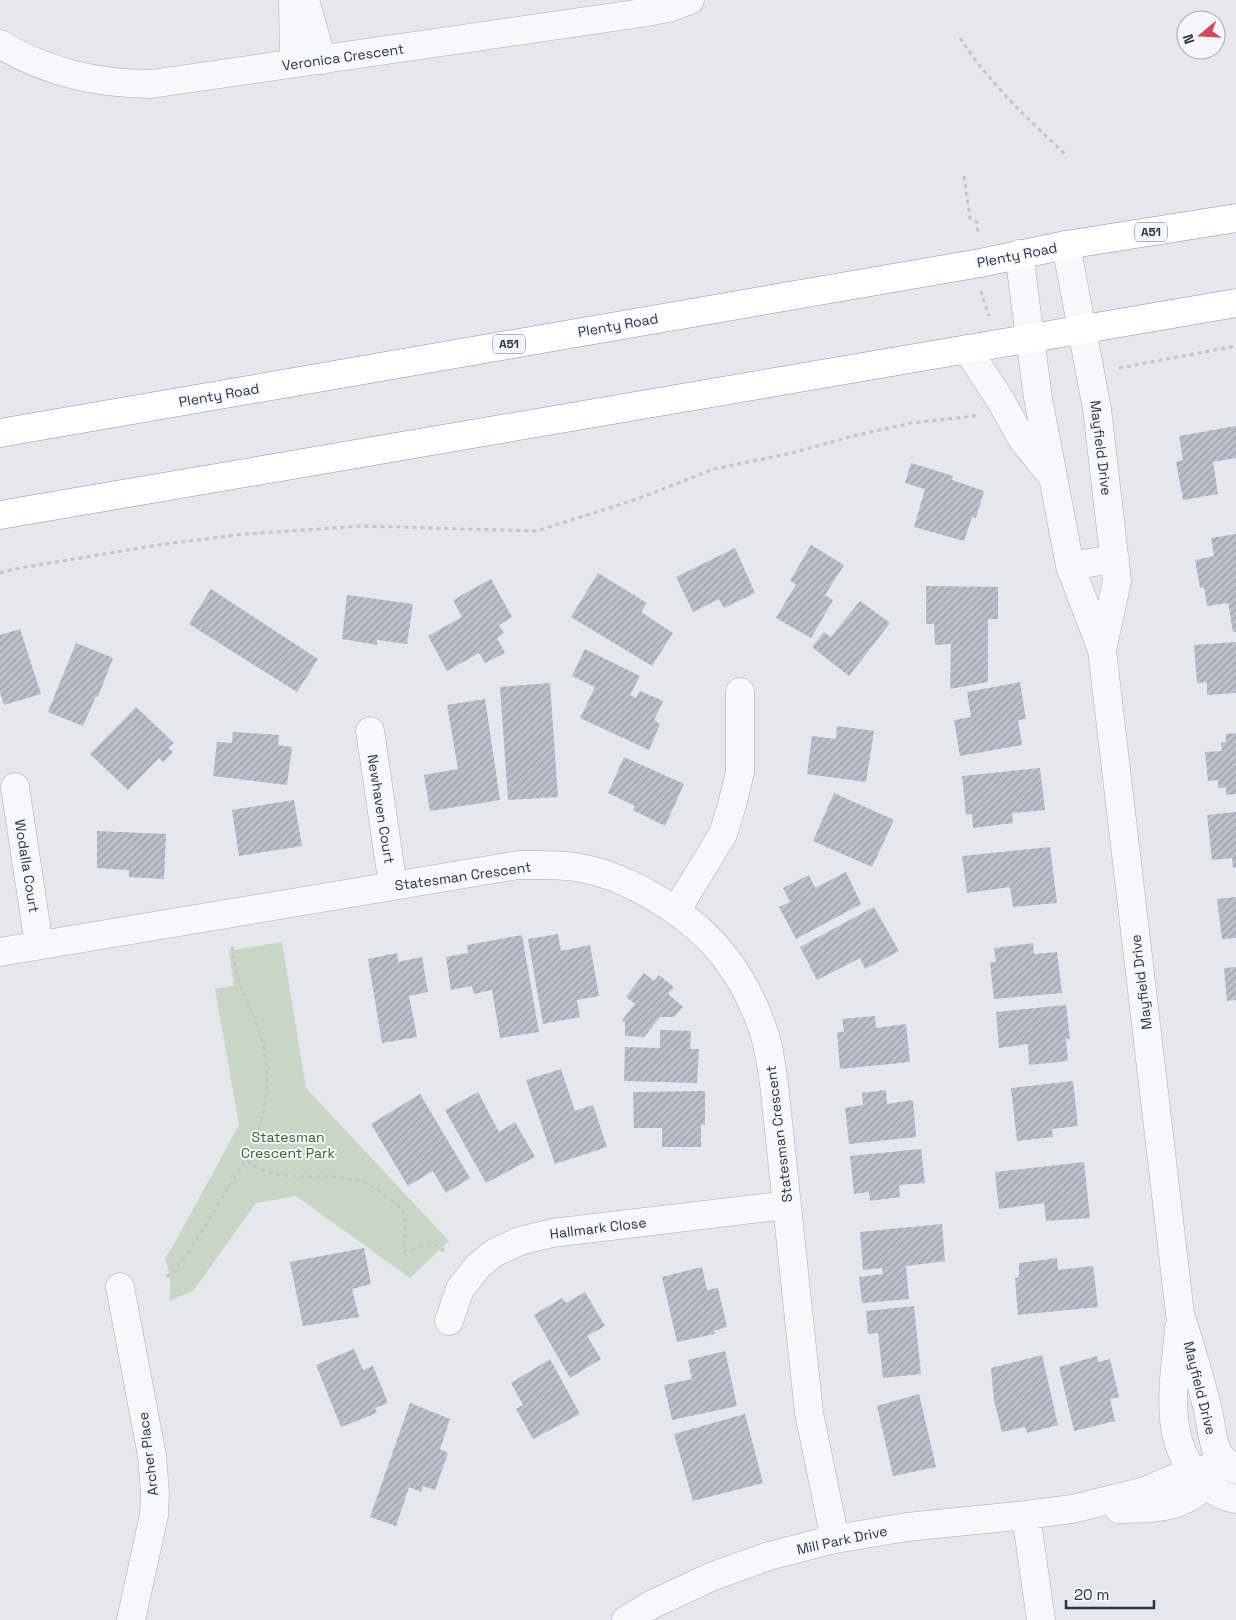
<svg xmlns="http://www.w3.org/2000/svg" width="1236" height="1620" font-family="'Space Grotesk',sans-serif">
  <defs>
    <pattern id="building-hatch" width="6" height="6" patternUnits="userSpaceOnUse" patternTransform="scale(1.25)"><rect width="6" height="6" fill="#bbc0ca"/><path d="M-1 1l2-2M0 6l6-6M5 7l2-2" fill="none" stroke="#989da6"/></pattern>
  </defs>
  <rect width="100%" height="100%" fill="#e4e7ec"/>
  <path fill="#c9d6c5" d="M282,942L306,1088L449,1241L410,1278L296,1196L256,1203L193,1291L169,1301C172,1285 170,1273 165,1258L173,1246L239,1125L215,989L234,986L229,951Z"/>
  <path fill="url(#building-hatch)" d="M1236,426V458L1213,462L1218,494L1183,500L1176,462L1183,460L1179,436Z
    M911,463L953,476L952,480L984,491L976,518L972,517L964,541L914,527L925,489L905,483Z
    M1236,534V632H1233L1228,603L1207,606L1204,587L1200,588L1195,560L1214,556L1211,538Z
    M811,545L844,565L825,595L833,600L811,638L776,618L796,584L790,581Z
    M735,548L755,593L724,608L719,599L693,612L676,577Z
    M598,573L647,603L641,612L673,633L652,666L571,617Z
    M491,579L512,617L499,625L504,633L497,638L505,653L485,663L479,653L447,671L428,636L462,617L453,600Z
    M926,586L998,587V619H988V682L950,689L951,644L935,645L934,624H926Z
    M211,589L318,659L297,692L189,624Z
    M347,595L413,604L407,644L377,640V645L342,639Z
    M860,601L890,623L849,676L812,647L824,632L831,637Z
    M20,629L41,694L4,705L0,693V635Z
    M1236,642V693L1207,695V682L1197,683L1194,645Z
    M76,643L113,658L98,697L96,696L83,726L48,712Z
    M585,649L640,676L630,695L636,698L640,691L663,701L654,720L660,724L649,750L580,718L595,687L572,676Z
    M1020,682L1026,719L1018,720L1022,745L960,756L954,720L971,717L967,692Z
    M550,683L558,797L508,800L500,687Z
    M485,699L500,800L430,811L424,775L458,769L447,705Z
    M136,707L174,743L168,748L173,752L163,762L159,758L128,790L90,754Z
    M837,726L874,731L866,782L807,774L812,736L836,739Z
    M233,732L279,735L278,745L292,747L287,785L213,776L217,742L232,743Z
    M1236,733V794L1226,795V787L1218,788V780L1208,781L1205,752L1222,751L1221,743L1226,742V734Z
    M624,757L684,784L665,826L633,810L635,806L608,793Z
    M1040,768L1045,810L1012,813L1013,823L973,828L972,814L966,815L962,776Z
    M834,793L894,820L872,867L813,841Z
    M294,800L302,846L239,856L232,810Z
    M1236,812V867L1233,868L1232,858L1212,860L1207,815Z
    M97,831L166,834L164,879L129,877V870L97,868Z
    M1050,847L1057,903L1013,907L1010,887L967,893L962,856Z
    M846,872L861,904L796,939L779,907L790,902L783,888L809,875L815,888Z
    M1236,897V938L1222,939L1217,899Z
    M874,907L899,951L865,969L860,958L817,980L800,947Z
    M558,934L561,951L590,945L599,996L577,1000L580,1017L543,1024L528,939Z
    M522,935L539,1032L500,1038L492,990L474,994L472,986L451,990L446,957L468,953L467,945Z
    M1033,943L1034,954L1057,952L1062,993L994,999L990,962H996L994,948Z
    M397,953L398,962L422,957L428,992L409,996L417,1037L382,1043L368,959Z
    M1236,967V1000L1227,1001L1224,968Z
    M644,973L654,981L659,975L674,987L668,994L683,1007L674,1017H660L644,1037L625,1036V1022L622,1020L635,1004L626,997Z
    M1066,1005L1070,1039H1066L1068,1061L1029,1065L1028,1044L999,1048L996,1012Z
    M875,1016L876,1028L906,1024L910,1062L840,1069L837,1032H844L842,1019Z
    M660,1030L691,1031L690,1049H699L697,1083L624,1081L625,1047L660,1048Z
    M561,1069L575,1111L593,1105L607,1147L555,1164L526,1080Z
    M1073,1081L1078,1126L1052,1129L1053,1137L1017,1141L1011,1088Z
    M886,1090L887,1104L913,1100L916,1137L849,1144L845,1108L863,1105L862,1093Z
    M705,1091V1125H701V1147H662V1128H634L633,1092Z
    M478,1092L499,1132L515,1122L535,1157L486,1183L445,1110Z
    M420,1094L470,1178L446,1193L433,1171L408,1186L371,1124Z
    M921,1149L925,1183L899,1185L900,1197L870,1201L869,1192L854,1194L850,1156Z
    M1084,1162L1090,1218L1046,1221L1044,1203L999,1209L995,1172Z
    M942,1224L945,1261L906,1266L909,1299L862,1303L859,1277L883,1274L882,1268L863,1270L860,1232Z
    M364,1248L371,1284L352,1289L359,1317L303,1326L290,1262Z
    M1057,1258L1058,1270L1093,1266L1098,1307L1018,1315L1015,1278L1019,1277V1263Z
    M702,1267L707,1290L718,1288L727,1327L714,1331L715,1334L677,1342L662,1277Z
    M585,1292L605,1326L587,1336L601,1359L570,1378L534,1315L562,1298L566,1303Z
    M914,1306L921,1374L883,1378L878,1333L868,1334L866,1311Z
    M354,1349L363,1370L373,1366L388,1403L375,1408L377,1413L341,1427L316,1365Z
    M725,1351L737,1406L672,1420L664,1385L692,1379L688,1360Z
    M1042,1355L1058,1425L1027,1433L1025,1427L1002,1432L994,1400L991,1368Z
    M1097,1356L1098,1362L1110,1359L1119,1397L1110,1399L1115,1421L1074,1431L1059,1367Z
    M550,1359L580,1414L533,1439L516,1409L523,1405L511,1383Z
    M919,1394L936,1467L893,1476L877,1406Z
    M410,1403L450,1419L440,1449L448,1453L435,1490L423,1486L421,1492L409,1487L396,1526L370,1517Z
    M745,1414L763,1483L693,1501L674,1434Z"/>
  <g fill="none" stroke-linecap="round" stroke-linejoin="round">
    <defs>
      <path id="minor" d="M293,0L294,63
        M305,0L322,60
        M0,44C45,72 99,84 151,84L642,13L668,8L690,0
        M1066,245L1097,409L1117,581L1102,650
        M1019,254L1038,398L1070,566L1102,650L1180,1314C1190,1345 1199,1375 1207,1406C1211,1421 1211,1437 1217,1451C1221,1460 1228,1464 1236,1470
        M967,349L1001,401L1022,439L1051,475
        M1070,566L1115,559
        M370,731L393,886
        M15,787L39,945
        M676,911L723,834L732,805L740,772V692
        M0,952L518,865C537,865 556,864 575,867C623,874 680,908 713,943C734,966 751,996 761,1024C769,1044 771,1064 774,1084L809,1413L835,1539
        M120,1287L152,1456L155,1493L154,1515L131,1620
        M449,1321L460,1289L478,1266L494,1253L520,1241L552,1233L787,1205
        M1179,1328C1175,1378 1160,1444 1203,1481C1212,1490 1223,1497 1236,1499
        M1119,1509C1161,1508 1191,1509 1217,1470
        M1026,1515L1041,1620
        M626,1620L651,1605L713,1576L769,1556L835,1539L907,1527L1026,1515L1072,1509L1145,1491L1175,1478L1194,1474L1224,1461"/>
      <path id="highway" d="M0,433L980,263L1066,245L1236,218
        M0,515L1236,303"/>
    </defs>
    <use href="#minor" stroke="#a9aeb7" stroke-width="29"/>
    <use href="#highway" stroke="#8b94a3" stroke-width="29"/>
    <path stroke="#c2c5cb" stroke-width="3" stroke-dasharray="4 4" stroke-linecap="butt" d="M960,38C989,83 1028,119 1067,156
      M964,176L970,218L977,222L978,235
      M981,291L982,296L989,316
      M1119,368L1236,346
      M0,573L14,569L158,545L245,534L362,526L537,531L637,499L714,469L792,453L853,436L911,423L974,416L977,414
      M232,947C234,958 235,971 239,981C244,997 253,1012 258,1027C274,1076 268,1116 245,1160
      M166,1276L170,1275L191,1249L245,1160C255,1166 264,1172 276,1174C317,1182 349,1166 387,1197C392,1201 400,1206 403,1213C407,1223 404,1240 404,1251L434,1244L444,1251"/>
    <use href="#minor" stroke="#f7f8fa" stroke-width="28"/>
    <use href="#highway" stroke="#fff" stroke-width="28"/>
  </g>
  <g text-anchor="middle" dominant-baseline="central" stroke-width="4" stroke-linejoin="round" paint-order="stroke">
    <g fill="#f4f6f9" stroke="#676e7b" stroke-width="1">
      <rect x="1135" y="222.5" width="32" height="19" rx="4"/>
      <rect x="493" y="334.5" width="32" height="19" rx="4"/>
    </g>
    <g font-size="12" font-weight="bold" fill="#2b3445">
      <text x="1151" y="232">A51</text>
      <text x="509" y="344">A51</text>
    </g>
    <g font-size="14" fill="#2b3445" stroke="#f4f6f9">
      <text transform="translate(343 57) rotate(-8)">Veronica Crescent</text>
      <text transform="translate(1017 255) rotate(-11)">Plenty Road</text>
      <text transform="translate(618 325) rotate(-10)">Plenty Road</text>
      <text transform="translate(219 395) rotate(-10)">Plenty Road</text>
      <text transform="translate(1101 448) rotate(83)">Mayfield Drive</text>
      <text transform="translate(381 809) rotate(81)">Newhaven Court</text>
      <text transform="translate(27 866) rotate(81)">Wodalla Court</text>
      <text transform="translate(463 876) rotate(-8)">Statesman Crescent</text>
      <text transform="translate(1141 982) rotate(-97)">Mayfield Drive</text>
      <text transform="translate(779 1134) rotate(-97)">Statesman Crescent</text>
      <text transform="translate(598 1228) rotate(-7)">Hallmark Close</text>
      <text transform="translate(1200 1388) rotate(76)">Mayfield Drive</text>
      <text transform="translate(148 1454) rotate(-97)">Archer Place</text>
      <text transform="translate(842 1540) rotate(-12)">Mill Park Drive</text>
    </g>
    <g font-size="14" fill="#3f6138" stroke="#f4f6f9">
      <text x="288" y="1137">Statesman<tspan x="288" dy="16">Crescent Park</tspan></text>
    </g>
  </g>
  <g transform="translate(1201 35) rotate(252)"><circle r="24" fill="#f4f6f9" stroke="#a4a8b1"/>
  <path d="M0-4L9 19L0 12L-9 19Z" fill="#d1495b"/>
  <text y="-8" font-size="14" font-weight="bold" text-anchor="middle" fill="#2b3445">N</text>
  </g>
  <path d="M1066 1600v8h88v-8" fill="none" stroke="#2b3445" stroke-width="2.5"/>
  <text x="1074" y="1600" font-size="15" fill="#2b3445" stroke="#f4f6f9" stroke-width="4" paint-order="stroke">20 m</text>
</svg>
